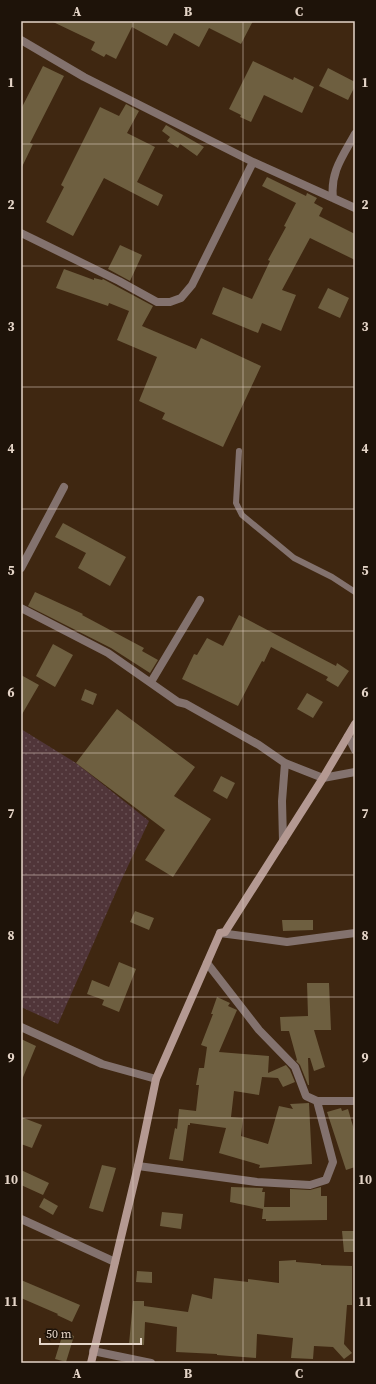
<svg xmlns="http://www.w3.org/2000/svg" width="376" height="1384" font-family="'Source Serif 4',serif">
  <defs>
    <pattern id="grass-dots" width="8" height="8" patternUnits="userSpaceOnUse"><rect width="8" height="8" fill="#503539"/><path d="M2 2h.1M6 6h.1" fill="none" stroke="#695154" stroke-width="1.8" stroke-linecap="round"/></pattern>
  </defs>
  <rect width="100%" height="100%" fill="#3f2711"/>
  <path fill="url(#grass-dots)" d="M21,729L76,763L149,821L120,883L58,1024L21,1007Z"/>
  <path fill="#6e5f40" d="M51,21H253L241,44L209,28L199,47L174,33L167,46L132,27L116,59L106,54L104,57L91,50L95,42Z
    M253,61L293,80L294,77L314,87L302,113L264,95L251,122L240,117L241,115L229,109Z
    M43,66L64,76L30,143L33,144L21,169V109Z
    M328,68L355,82V86L348,100L319,86Z
    M126,104L139,111L127,133L155,147L137,182L163,195L158,206L104,178L73,236L46,222L64,187L61,185L100,107L119,116Z
    M166,125L204,147L197,156L180,144L178,148L167,141L170,137L162,131Z
    M267,177L306,196L307,193L317,198L314,203L323,208L319,216L355,234V260L310,238L282,290L296,295L281,331L262,323L258,333L212,314L223,287L252,299L270,261L268,260L286,227L284,226L296,203L262,186Z
    M120,245L142,255L130,281L108,269Z
    M64,269L94,280V278L102,280L103,279L153,306L142,326L196,349L201,338L261,366L223,447L162,419L165,413L139,401L157,357L117,340L129,311L109,303L108,306L56,288Z
    M328,288L349,298L340,318L318,308Z
    M63,523L126,557L110,586L78,568L86,553L55,537Z
    M35,592L83,614L82,615L144,648L142,651L158,660L150,673L111,648L28,606Z
    M239,615L336,666L337,663L349,671L338,687L326,680L328,677L271,647L264,662L262,661L251,681L238,706L182,679L194,654L197,655L207,638L223,646Z
    M53,644L73,655L55,687L36,676Z
    M21,675L39,685L21,716Z
    M85,689L97,694L93,705L81,700Z
    M307,693L323,702L313,718L297,709Z
    M117,709L195,767L174,796L211,819L173,877L145,860L165,830L76,763Z
    M221,776L235,783L227,799L213,791Z
    M135,911L154,918L149,930L130,922Z
    M282,920H313V930L283,931Z
    M119,962L136,969L119,1012L102,1005L104,1000L87,994L92,980L109,987Z
    M307,983H329L331,1030H314L325,1067L314,1071L310,1058H308L309,1085H308L300,1065L296,1061L297,1060L289,1031H281L280,1017L308,1016Z
    M217,997L230,1003L228,1006L237,1010L219,1052L269,1056L268,1073L286,1065L290,1070L295,1082L283,1087L278,1078L262,1077L259,1095L234,1091L231,1117L243,1118L241,1136L268,1144L279,1106L293,1109L290,1104L309,1103L312,1164L259,1168L260,1165L219,1153L226,1128L190,1123V1125H188L183,1161L169,1159L175,1128L177,1129L179,1109L196,1111L199,1085H196L199,1068H204L207,1047L201,1045L213,1014H211Z
    M21,1039L36,1046L21,1082Z
    M341,1108L342,1111L348,1109L355,1133V1167L346,1170L327,1112Z
    M21,1117L42,1125L32,1148L21,1144Z
    M102,1165L116,1168L103,1212L89,1208Z
    M21,1170L49,1183L43,1195L21,1185Z
    M231,1187L263,1188L262,1192H265L264,1207H290V1189L310,1190L321,1187V1196H327V1220L266,1221V1219H262L263,1209L230,1202Z
    M44,1198L58,1206L53,1215L39,1207Z
    M162,1212L183,1214L181,1229L160,1226Z
    M342,1231H355V1252H344Z
    M296,1260V1262L321,1264V1265L352,1266V1305H347L344,1344L352,1353L344,1359L333,1347L314,1346L313,1359L291,1358L293,1338L257,1334L256,1358L217,1355V1354L176,1352L177,1327L145,1322L144,1345L129,1344L133,1301H144V1306L188,1312L192,1294L212,1299L214,1278L248,1282V1279L279,1283V1261Z
    M137,1271L152,1272V1283L136,1282Z
    M21,1280L80,1305L72,1322L57,1315L58,1314L21,1298Z
    M63,1333L74,1336L66,1362L55,1359Z"/>
  <g fill="none" stroke-linecap="round" stroke-linejoin="round">
    <path stroke="#83726e" stroke-width="6" d="M239,451L236,503L242,515L294,558L332,577L355,592"/>
    <path stroke="#83726e" stroke-width="8" d="M21,40L84,77L253,162L355,208
      M333,198C330,172 343,156 355,134
      M21,233L119,281L157,302H170L181,298L192,285L253,162
      M21,568L64,487
      M21,608L108,653L178,702L186,704L259,745L285,763L323,778L355,772
      M151,682L200,600
      M348,736L355,750
      M283,841L282,801L285,763
      M220,933L287,942L355,933
      M207,963L259,1030L295,1067L306,1096L317,1101H355
      M21,1027L102,1064L156,1079
      M138,1166L257,1182L310,1185L326,1180L333,1162L317,1101
      M21,1219L115,1262
      M93,1351L151,1363"/>
    <path stroke="#b49992" stroke-width="8" d="M91,1363L138,1166L156,1079L220,933L225,932L323,778L355,724"/>
  </g>
  <path fill="none" stroke="#e5d5c8" stroke-width="1" stroke-opacity="0.55" d="M133,21V1363M243,21V1363M21,144H355M21,266H355M21,387H355M21,509H355M21,631H355M21,753H355M21,875H355M21,997H355M21,1118H355M21,1240H355"/>
  <rect width="376" height="1384" fill="none" stroke="#1e1309" stroke-width="44"/>
  <path d="M40 1338v6h101v-6" fill="none" stroke="#e5d5c8" stroke-width="2"/>
  <text x="46" y="1338" font-size="12" fill="#e5d5c8" stroke="#1e1309" stroke-width="3" paint-order="stroke">50 m</text>
  <rect x="22" y="22" width="332" height="1340" fill="none" stroke="#e5d5c8" stroke-width="1.5"/>
  <g font-size="13" text-anchor="middle" font-weight="bold" fill="#e5d5c8">
    <text x="77" y="16">A</text>
    <text x="188" y="16">B</text>
    <text x="299" y="16">C</text>
    <text x="11" y="87">1</text>
    <text x="365" y="87">1</text>
    <text x="11" y="209">2</text>
    <text x="365" y="209">2</text>
    <text x="11" y="331">3</text>
    <text x="365" y="331">3</text>
    <text x="11" y="453">4</text>
    <text x="365" y="453">4</text>
    <text x="11" y="575">5</text>
    <text x="365" y="575">5</text>
    <text x="11" y="697">6</text>
    <text x="365" y="697">6</text>
    <text x="11" y="818">7</text>
    <text x="365" y="818">7</text>
    <text x="11" y="940">8</text>
    <text x="365" y="940">8</text>
    <text x="11" y="1062">9</text>
    <text x="365" y="1062">9</text>
    <text x="11" y="1184">10</text>
    <text x="365" y="1184">10</text>
    <text x="11" y="1306">11</text>
    <text x="365" y="1306">11</text>
    <text x="77" y="1378">A</text>
    <text x="188" y="1378">B</text>
    <text x="299" y="1378">C</text>
  </g>
</svg>
